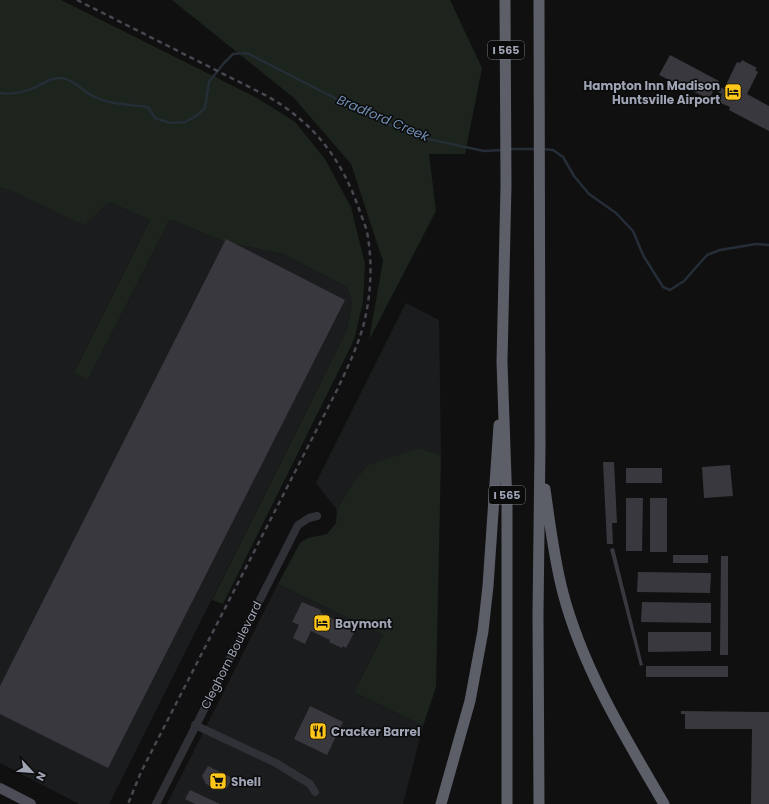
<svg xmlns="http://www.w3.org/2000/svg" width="769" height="804" font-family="Poppins,sans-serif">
  <rect width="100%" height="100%" fill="#101011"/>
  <path fill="#1b1c1e" d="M0,188L109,202L150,220L74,373L88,380L170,219L222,241L283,254L347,287L352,302L347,330L109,804H79L0,763Z
    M406,303L439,320L441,455L419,448L353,483L337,510L316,483Z
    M278,584L383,635L354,692L423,726L403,804H167Z"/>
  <path fill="#1c241d" d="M0,0H61L259,99L295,122L325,159L351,207L365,264L363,302L354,340L223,604L212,600L347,330L352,302L347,287L283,254L222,241L170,219L88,380L74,373L150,220L109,202L84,225L10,190L0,188Z
    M172,0H450L482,68L465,154H429L436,211L369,340L383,261L351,164L294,98Z
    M419,448L441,455L436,687L423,726L354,692L383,635L278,584L300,543L308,538L327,534L336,523L337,510L353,483L368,465Z"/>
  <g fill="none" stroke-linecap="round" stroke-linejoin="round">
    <path stroke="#252d36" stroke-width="2.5" d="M0,93C11,95 26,92 36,87C44,83 52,77 62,78C74,80 81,89 91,95C108,105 129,104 148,107L155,118L170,123L185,122L196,116L205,108L209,82L224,63L233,54L247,53L362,112L395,127L428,139L484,151L503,150
      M508,149H537
      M542,149L553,150L563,157L574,176L589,194L616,213L633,231L643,255L663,287L670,290L684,281L707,255L720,250L756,244L769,245"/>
  </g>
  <path fill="#39383e" d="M670,55L719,81L716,85L724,89L737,62L740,63L742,60L757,68L755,70L758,72L747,94L769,106V131L729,110L730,107L718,102L722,94L714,90L709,99L659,75Z
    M226,239L345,300L108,768L0,714V686Z
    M603,462H614L617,523H612L613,544H607Z
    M730,465L733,496L704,498L702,467Z
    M626,468H662V483H626Z
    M626,498H643L642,551H626Z
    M650,498H667V552H650Z
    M614,548L643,665L640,666L610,549Z
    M673,555H708V563H673Z
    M721,556H728V655H720Z
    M638,572L711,573L710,593L637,592Z
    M302,602L321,610L320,612L339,622L340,620L353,626L352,627L356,629L346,648L343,646L342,648L329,642L330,640L311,631L305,644L293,638L299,625L292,622Z
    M642,602L711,603V623L641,622Z
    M648,632H711V651L648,652Z
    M646,666H728V677H646Z
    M310,706L343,722L327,755L294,739Z
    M681,711L769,712V804H751L752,729H685V714H681Z
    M208,766L232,778L227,788L220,790L206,784L202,776Z
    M190,790L220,804H195L185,799Z"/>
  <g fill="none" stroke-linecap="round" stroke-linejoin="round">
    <path stroke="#303136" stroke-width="8" d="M195,725L276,763L310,784L315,792
      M156,804L298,525L309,518L317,516"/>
    <path stroke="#4c4d56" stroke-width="10" d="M0,788L31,804"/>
    <path stroke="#5c5e68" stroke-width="11" d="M505,0L506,186L502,362L507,506V804
      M545,489C550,524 554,559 563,593C583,669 625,737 664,804
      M441,804L470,701L483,631L488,586L499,425
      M539,804L538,616L540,446L539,0"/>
    <path stroke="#474850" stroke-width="2.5" stroke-dasharray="5 4" stroke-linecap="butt" d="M77,0L267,96C314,123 341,158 359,209C362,218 367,228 368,238C372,262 371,290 366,314C361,340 349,364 338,388L141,772L128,804"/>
  </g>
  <defs>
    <symbol id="hotel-square" viewBox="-11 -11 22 22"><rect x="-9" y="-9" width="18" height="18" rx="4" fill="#ffc61a" stroke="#0b0b0c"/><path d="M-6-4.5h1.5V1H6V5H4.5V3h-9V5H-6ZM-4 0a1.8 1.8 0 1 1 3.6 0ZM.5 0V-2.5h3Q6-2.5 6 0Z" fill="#111"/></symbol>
    <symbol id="restaurant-square" viewBox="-11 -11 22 22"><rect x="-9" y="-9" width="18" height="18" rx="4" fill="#ffc61a" stroke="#0b0b0c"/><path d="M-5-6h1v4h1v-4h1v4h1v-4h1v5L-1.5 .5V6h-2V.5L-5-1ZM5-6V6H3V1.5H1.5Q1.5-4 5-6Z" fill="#111"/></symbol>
    <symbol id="supermarket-square" viewBox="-11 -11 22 22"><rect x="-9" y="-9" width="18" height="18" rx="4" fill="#ffc61a" stroke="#0b0b0c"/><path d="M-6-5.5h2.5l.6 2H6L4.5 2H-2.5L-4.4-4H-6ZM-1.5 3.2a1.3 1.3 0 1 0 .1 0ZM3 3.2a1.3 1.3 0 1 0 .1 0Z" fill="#111"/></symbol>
  </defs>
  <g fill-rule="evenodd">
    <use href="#hotel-square" x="723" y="82" width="20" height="20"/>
    <use href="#hotel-square" x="312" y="613" width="20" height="20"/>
    <use href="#restaurant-square" x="308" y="721" width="20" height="20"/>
    <use href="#supermarket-square" x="208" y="771" width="20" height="20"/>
  </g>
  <g text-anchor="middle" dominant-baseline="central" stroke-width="3" stroke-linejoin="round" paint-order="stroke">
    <g fill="#0b0b0c" stroke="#737682" stroke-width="1">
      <rect x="488" y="41" width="36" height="18" rx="3"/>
      <rect x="489" y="486" width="36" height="18" rx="3"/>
    </g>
    <g font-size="11" font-weight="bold" fill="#9fa4b4">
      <text x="506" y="50">I 565</text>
      <text x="507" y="495">I 565</text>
    </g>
    <g font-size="12" font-weight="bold" fill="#9fa4b4" stroke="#0b0b0c" text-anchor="start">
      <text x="720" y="85" text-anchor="end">Hampton Inn Madison<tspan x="720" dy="14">Huntsville Airport</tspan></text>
      <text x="335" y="623">Baymont</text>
      <text x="331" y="731">Cracker Barrel</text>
      <text x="231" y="781">Shell</text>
    </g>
    <g font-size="12" fill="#9fa4b4" stroke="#0b0b0c">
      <text transform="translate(231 655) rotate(-63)">Cleghorn Boulevard</text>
    </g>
    <g font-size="13" font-style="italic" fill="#728fb3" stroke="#0b0b0c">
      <text transform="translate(383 118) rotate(23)">Bradford Creek</text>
    </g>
  </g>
  <g transform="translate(32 772) rotate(116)" stroke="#0b0b0c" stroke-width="3" paint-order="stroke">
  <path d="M0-3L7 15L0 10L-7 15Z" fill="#9fa4b4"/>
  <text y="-6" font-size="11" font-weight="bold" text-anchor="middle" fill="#9fa4b4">N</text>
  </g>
</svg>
